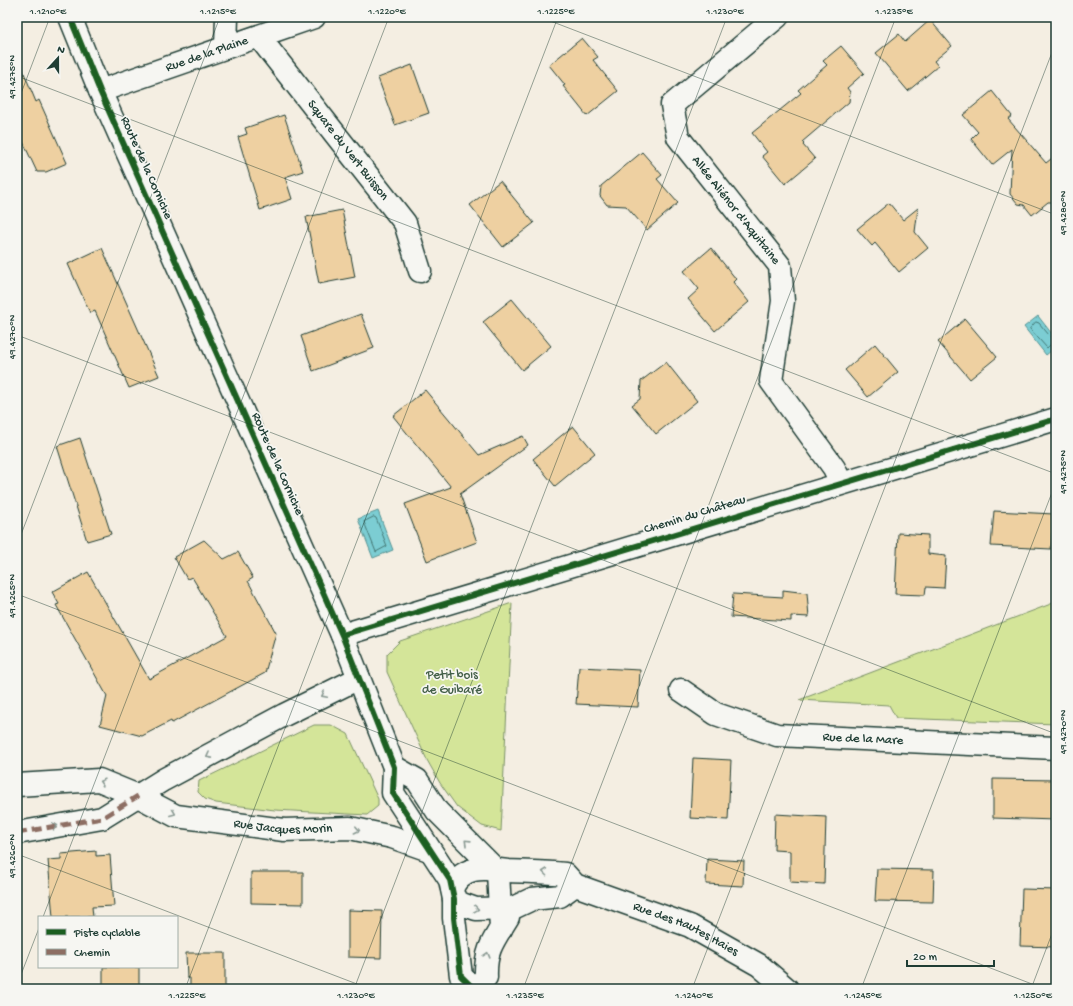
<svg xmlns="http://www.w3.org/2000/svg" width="1073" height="1006" font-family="'Gochi Hand',sans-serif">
  <rect width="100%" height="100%" fill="#f4eee2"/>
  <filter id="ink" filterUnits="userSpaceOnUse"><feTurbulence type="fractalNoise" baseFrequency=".025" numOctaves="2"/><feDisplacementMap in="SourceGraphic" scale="8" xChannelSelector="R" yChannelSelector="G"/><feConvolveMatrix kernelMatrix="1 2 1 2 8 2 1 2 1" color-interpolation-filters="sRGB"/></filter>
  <g filter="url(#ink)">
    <path fill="#d4e599" stroke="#7a9166" d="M1056,602V724L896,718L889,705L799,700Z
      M512,603L501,831L482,826L457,807L440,783L427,760L387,672V654L400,641Z
      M314,725H331L348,734L378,799V806L367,815L275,810L216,803L205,799L198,792L199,781Z"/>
    <path fill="#7bcdd3" stroke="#569393" d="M1038,316L1056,339V347L1046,355L1024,327Z
      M378,511L393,550L373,558L358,519Z"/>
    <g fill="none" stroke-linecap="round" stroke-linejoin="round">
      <path stroke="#447774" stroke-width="1" d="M1036,322L1039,323L1054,341L1047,348L1030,329Z
        M374,517L376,518L387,546L376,552L364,522Z"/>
    </g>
    <path fill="#eed0a1" stroke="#1f3d34" d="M930,20L952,46L934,61L938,66L908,91L876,53L899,34L905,42Z
      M582,38L598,57L593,60L618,91L587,116L563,86L565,85L549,65Z
      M841,46L864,73L847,88L850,92L849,102L802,142L804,144L803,145L815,159L785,184L762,156L767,152L752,133L801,93L798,90L827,65L823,61Z
      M17,56L36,102L39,100L67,163L46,172H37L17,129Z
      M412,65L429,113L395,125L378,78Z
      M992,91L1012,116L1008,119L1046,163L1056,155V202H1048L1032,215L1024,205L1018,204L1010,194L1012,149L992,165L971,139L978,132L963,115Z
      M284,115L303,171L285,177L292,199L260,210L238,137L247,134L245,128Z
      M642,152L662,175L657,179L678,203L647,230L626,206L607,205L600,196L601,186Z
      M500,181L534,223L503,247L470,205Z
      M889,203L903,220L918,208L915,232L928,248L899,272L875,243L872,246L857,229Z
      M342,210L355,277L319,284L306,217Z
      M102,248L159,376L129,388L95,311L90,313L68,264Z
      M711,248L736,279L733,282L749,302L715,331L688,299L699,289L684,271Z
      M512,299L551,346L522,370L483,322Z
      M361,314L374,348L313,371L301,336Z
      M965,319L997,357L970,379L938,342Z
      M875,344L898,372L868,397L845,370Z
      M666,362L697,401L656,434L632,405L640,399L641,381Z
      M425,390L479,455L523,436L528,445L460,494L477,542L427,561L405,504L451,487L393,416Z
      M573,426L595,453L555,486L533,459Z
      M80,438L111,534L87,541L57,446Z
      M994,511L1054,514L1051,549L991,546Z
      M898,533L928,535V554L946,556L944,588L926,587L925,595L895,594Z
      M204,540L224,559L238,552L253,578L248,581L276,633L265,673L172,723L171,721L142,736L100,725L107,696L56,605L59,604L52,592L88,572L149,679L227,636L192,577L187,579L174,557Z
      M783,590L807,593L809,617L791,616V621L731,617L733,594L783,597Z
      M579,667L640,670L638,707L576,704Z
      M693,758L731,760L728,820L690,818Z
      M993,779L1056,780V820L993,818Z
      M775,814L826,817L824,884L790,882V851L774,850Z
      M96,851V856L110,855L114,906L92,907L93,917H53L48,860L61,859V854Z
      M707,859L744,861L743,886L706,884Z
      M877,869L934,870L933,902L875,901Z
      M251,872H303V904L251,903Z
      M1022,889L1056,890V947L1020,946Z
      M348,910L382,911L381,958L348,957Z
      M186,953H225V989H190V978H187Z
      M103,967H139V989H103Z"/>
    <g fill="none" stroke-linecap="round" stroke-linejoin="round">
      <defs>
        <g id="street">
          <path id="s1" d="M777,17L672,105L678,137L780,266L783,301L771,381L834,468L841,483"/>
          <path id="s2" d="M259,37L405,223L420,271"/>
          <path d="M226,47L227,17"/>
          <path id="s3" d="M100,91L314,17"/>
          <path d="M342,635L1056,419"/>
          <path id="s4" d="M681,690L716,714L777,735L1056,748"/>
          <path id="s5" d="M17,785L99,780L138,796L176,816L284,830L350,828L392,837L429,850"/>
          <path d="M17,833L102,818L163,780L284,715L359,678"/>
        </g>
        <g id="secondary">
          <path d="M70,17L100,91L342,635L394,767L393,793L450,880L454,899V918L461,976L474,989"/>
          <path d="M394,767L417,780L437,811L498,872L501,929"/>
          <path id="s6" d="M452,888C464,863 487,869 509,871C528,872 546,872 565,874L575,885L690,926L759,965L787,989"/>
          <path d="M454,899L462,904L476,909L513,908L532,899L560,896L575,885"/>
          <path d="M474,989L486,977C485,949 494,940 508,917"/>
        </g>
      </defs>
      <use href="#street" stroke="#1f3d34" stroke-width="25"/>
      <use href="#secondary" stroke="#1f3d34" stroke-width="25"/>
      <use href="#street" stroke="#f6f6f2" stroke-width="22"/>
      <use href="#secondary" stroke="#f6f6f2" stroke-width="22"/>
      <path stroke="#8d6e63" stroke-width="5" stroke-dasharray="10 5" stroke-linecap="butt" d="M17,833L102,818L138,796"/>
      <defs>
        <path id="cycleway" d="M70,17L100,91L342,635L394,767L393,793L450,880L454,899V918L461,976L474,989
          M342,635L1056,419"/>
      </defs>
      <use href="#cycleway" stroke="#f6f6f2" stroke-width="8"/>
      <use href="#cycleway" stroke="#1b5e20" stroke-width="6"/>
    </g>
    <defs><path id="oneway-chevron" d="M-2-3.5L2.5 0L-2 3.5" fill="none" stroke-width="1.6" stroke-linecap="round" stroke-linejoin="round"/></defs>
    <g stroke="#8a9a93">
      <use href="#oneway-chevron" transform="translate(324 695) rotate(154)"/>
      <use href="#oneway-chevron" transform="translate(209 756) rotate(152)"/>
      <use href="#oneway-chevron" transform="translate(102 782) rotate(-164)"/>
      <use href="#oneway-chevron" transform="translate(173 813) rotate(22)"/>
      <use href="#oneway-chevron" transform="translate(55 826) rotate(-10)"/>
      <use href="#oneway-chevron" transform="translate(357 830) rotate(13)"/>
      <use href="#oneway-chevron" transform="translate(467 842) rotate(-136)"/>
      <use href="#oneway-chevron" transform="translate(545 872) rotate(-173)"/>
      <use href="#oneway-chevron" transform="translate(476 909) rotate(9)"/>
      <use href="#oneway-chevron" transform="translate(487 955) rotate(-74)"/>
    </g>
  </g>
  <path fill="none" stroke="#1f3d34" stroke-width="1" stroke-opacity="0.45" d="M540,17L1056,215M17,76L1056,474M17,104L50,17M17,335L1056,734M17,545L220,17M17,594L1045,989M17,854L370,989M43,917L389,17M17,985L39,928M185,989L558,17M354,989L727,17M523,989L896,17M692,989L1056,42M861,989L1056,482M1031,989L1056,923"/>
  <g text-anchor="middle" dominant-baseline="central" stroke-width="3.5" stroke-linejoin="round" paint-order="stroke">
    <g font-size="13" fill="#1f3d34" stroke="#f6f6f2">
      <text stroke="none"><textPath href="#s3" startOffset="113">Rue de la Plaine</textPath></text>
      <text stroke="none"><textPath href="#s2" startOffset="144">Square du Vert Buisson</textPath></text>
      <text transform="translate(146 168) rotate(66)">Route de la Corniche</text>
      <text stroke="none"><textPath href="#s1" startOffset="263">Allée Aliénor d'Aquitaine</textPath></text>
      <text transform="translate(277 464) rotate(66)">Route de la Corniche</text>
      <text transform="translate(695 515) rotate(-17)">Chemin du Château</text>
      <text stroke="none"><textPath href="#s4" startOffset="193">Rue de la Mare</textPath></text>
      <text stroke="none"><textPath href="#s5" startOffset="275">Rue Jacques Morin</textPath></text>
      <text stroke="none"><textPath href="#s6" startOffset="255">Rue des Hautes Haies</textPath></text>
    </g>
    <g font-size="13" fill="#435f48" stroke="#f6f6f2">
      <text x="452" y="675">Petit bois<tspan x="452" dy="15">de Guibaré</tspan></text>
    </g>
  </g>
  <rect width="1073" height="1006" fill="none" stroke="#f6f6f2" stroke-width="44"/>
  <rect x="38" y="916" width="140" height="52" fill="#f6f6f2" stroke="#a0aca6"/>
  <rect x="46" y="929" width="20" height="6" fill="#1b5e20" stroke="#a0aca6"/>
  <text x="74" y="936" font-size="12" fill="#1f3d34">Piste cyclable</text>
  <rect x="46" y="949" width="20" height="6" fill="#8d6e63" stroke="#a0aca6"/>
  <text x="74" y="956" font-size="12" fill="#1f3d34">Chemin</text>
  <g transform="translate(58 58) rotate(21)" stroke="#f6f6f2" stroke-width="3" paint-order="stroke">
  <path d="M0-3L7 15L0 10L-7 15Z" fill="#1f3d34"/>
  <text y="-6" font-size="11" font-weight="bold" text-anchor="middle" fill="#1f3d34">N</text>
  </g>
  <path d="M907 960v6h87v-6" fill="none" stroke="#1f3d34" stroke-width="2"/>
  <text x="913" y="960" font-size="12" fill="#1f3d34" stroke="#f6f6f2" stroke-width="3" paint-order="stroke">20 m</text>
  <rect x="22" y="22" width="1029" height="962" fill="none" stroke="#1f3d34" stroke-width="1.5"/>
  <g font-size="10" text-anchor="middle" fill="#1f3d34">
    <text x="48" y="14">1.1210°E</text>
    <text x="218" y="14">1.1215°E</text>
    <text x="387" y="14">1.1220°E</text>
    <text x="556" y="14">1.1225°E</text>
    <text x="725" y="14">1.1230°E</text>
    <text x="894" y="14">1.1235°E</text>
    <text transform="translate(11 77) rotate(-90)" y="4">49.4275°N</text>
    <text transform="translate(1062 213) rotate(-90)" y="4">49.4280°N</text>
    <text transform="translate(11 337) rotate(-90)" y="4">49.4270°N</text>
    <text transform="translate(1062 472) rotate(-90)" y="4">49.4275°N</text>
    <text transform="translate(11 596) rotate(-90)" y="4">49.4265°N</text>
    <text transform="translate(1062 732) rotate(-90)" y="4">49.4270°N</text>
    <text transform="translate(11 856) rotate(-90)" y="4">49.4260°N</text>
    <text x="187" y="998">1.1225°E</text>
    <text x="356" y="998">1.1230°E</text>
    <text x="525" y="998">1.1235°E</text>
    <text x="694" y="998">1.1240°E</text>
    <text x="863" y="998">1.1245°E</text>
    <text x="1033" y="998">1.1250°E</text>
  </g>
</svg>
